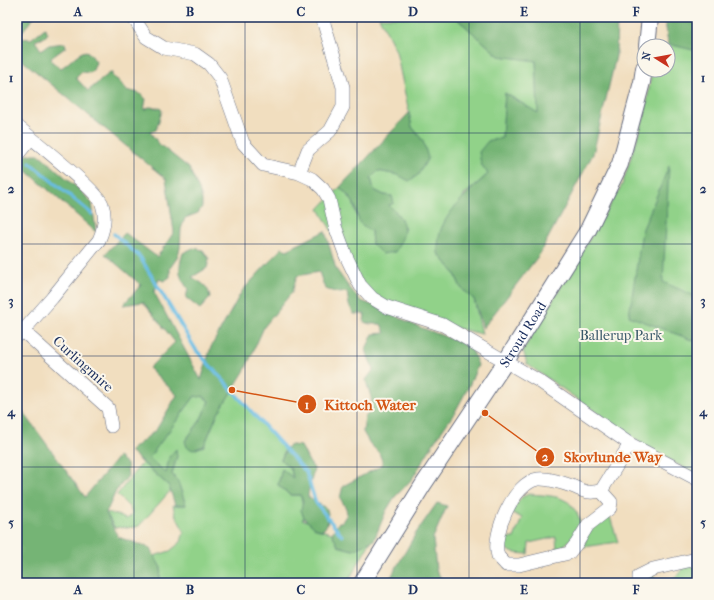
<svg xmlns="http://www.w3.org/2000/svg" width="714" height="600" font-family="'IM FELL French Canon',serif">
  <rect width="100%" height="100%" fill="#fbf7ec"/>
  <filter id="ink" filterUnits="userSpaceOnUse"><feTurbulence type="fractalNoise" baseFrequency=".025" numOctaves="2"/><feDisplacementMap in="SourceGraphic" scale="8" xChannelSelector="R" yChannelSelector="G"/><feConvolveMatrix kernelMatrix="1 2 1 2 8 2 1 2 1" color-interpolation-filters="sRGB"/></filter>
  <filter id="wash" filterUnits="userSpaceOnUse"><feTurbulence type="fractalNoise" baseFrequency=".012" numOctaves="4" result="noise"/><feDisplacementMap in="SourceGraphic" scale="16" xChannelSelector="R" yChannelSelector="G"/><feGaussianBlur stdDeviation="0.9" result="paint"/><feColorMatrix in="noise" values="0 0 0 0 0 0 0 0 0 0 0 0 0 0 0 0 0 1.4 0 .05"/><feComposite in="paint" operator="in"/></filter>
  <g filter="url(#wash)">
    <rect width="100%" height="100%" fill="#f1debf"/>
    <path fill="#91d289" stroke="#568074" d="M379,17H455L499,56L536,60L539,114L505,93L502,139L481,164L488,174L464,195L438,253L455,274L461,288L474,299L482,334L443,325L372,298L346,256L319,209L340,187L353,202L357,217L371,231L372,244L405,229L395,211L389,205L392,196L384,195L374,190L371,178L378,171L398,175L423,141L412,127L396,51Z
      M665,17H697V475L649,449L527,364L523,350L622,185L645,114L652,70H668V46H664L668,44Z
      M232,390L285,449L281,460L291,469L293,479L282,469L278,485L290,495H300C304,503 301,510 304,518L302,519L309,522L316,529L332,533L338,546L353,550L371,541L347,583H159L161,568L154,556L170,551L181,542L184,531L175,514L173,505H186L178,482L172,474L177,456L166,473L148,458L195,396H202L209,401L200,421L185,441L204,446L217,415Z
      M138,459L169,486L171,490L139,526C131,529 123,526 115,528L106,513L117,515L126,519L130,517L132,513L130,508L117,495L137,469L142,464Z
      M529,494C539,495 558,495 566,501C570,502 572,507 575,510C588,527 571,541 557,550L556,537L529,543L528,554C514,553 504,554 502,538H514L522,518L511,512L522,497Z
      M610,517L618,542L584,547L587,534L601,520Z
      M690,566H697V583H643L651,572L655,580C668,581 677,581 683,568Z"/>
    <path fill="#74b475" stroke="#48726a" d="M17,17H34L17,38L31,39L45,28L48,33L45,37L35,41L41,50L49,45L65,43L66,47L51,58L52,62L61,68C70,63 76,53 86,51L91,55L96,62L93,70L90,73L82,72L76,78L88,91L112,71V76L119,81L126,90L139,93L146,99L144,110L149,107L160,108L162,111L156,130L150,132L159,144L189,168L199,190L202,200V207L198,213L185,218L181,229L180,248L177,258L170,268V277L164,281L159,279L154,292L201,380L211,347L242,291L282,248L287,250L325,231L336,269L348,286L361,301L383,309L414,325L462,343L471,348L478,365L469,386L455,412L435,441L412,479L394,498L386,511L374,540L353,550L338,546L332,533L339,522H342L347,514L346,508L340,498L343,486L377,468L383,463L379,453L370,444L363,432L365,417C378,405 369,395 366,380L374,369L369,359L366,349L373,334L385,333L381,324H370L364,322L365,314H354L349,305L347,292L339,293L325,289L319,272L297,276L292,292L264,327L245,370L217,415L204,446L193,450L187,447L185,441L200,421L209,401L203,396L199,397L195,396L149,458L166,473L169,457L176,449L177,456L172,474L178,482L186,505H175L169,486L130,451L156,430L177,395L149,368L175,342L143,302L123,305L141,285L105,254L125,233L157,257L174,232L166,179L17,56Z
      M455,17H617L616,56L593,154L539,255L483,328L474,299L461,288L455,274L438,253C438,248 438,242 439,237C443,213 471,190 488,174L481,164L479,152L488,141L502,138L505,93L538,113L536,61L499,56Z
      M665,17H697V51L668,44Z
      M409,113L412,127L423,141L428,158L418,175L409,181L398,175L378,171L371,178L374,190L384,195L392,196L394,203L389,205C391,208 394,209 396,212C409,228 404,236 395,252L382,254L372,244L371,231C354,224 360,216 353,202C350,197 344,192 340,187Z
      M25,155H40L82,192L92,203L96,232L18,163Z
      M669,166L663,282L697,297V342L629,316L642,231Z
      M193,248L203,250L209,259L207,268L192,277C202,284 208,284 210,298L200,309L186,298L188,289C178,275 178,269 183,253Z
      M19,406L85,497L118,457L127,464L128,476L116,491L106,513L118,537L150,548L161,568L159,583H17V408Z
      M292,445L301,446C306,454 307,461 314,468C313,478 308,487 308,497L327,509C329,517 329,524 323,530L316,529L304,518L301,510L303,501L300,495H290L278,485L282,469L293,478L291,469L281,460L287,447Z
      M437,503L447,506L433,538L436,570L444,583H422L421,582L419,583H394L391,577L416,533Z"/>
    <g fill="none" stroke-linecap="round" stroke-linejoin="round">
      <path stroke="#69bde5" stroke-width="3.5" d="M30,163L92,214
        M114,234L140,257L196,350L306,472L316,503L342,536"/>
    </g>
  </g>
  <g filter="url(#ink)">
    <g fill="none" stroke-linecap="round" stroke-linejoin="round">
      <defs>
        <path id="minor" d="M133,17L146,37L164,48L195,54L209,64L220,78L243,143L263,165L299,173L312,179L323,189L329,199L335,226L346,256L360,285L372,298L387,307L443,325L539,381L630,444L697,479
          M17,126C32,139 97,190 102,204C106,216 104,229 99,240L52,298L23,331L17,336
          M17,155L31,138
          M299,173L308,150L330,131L343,107V87L322,17
          M23,331L108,408L111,426
          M601,491C597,491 593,493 589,492C584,492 579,489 574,487C563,483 550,478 538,479C514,482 491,535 498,556C500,559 504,562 506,565H519L569,553L577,543L588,525L610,508L611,502L601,491L630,444
          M639,583V576L653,569L692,560L697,561"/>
        <g id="tertiary">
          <path d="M647,46L650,17"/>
          <path id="s1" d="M362,583L423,485L506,361L588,230L620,164L642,82L644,68"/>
        </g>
      </defs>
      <use href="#minor" stroke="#666c80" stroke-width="14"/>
      <use href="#tertiary" stroke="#666c80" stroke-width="18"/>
      <use href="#minor" stroke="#fff" stroke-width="13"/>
      <use href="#tertiary" stroke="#fff" stroke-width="16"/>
    </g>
  </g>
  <path fill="none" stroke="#1b2f5e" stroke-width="1" stroke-opacity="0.55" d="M134,17V583M245,17V583M357,17V583M469,17V583M580,17V583M17,133H697M17,244H697M17,356H697M17,467H697"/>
  <g text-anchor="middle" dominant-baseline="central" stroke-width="4" stroke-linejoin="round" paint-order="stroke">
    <g font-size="14" fill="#1b2f5e" stroke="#fbf7ec">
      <text stroke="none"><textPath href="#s1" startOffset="296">Stroud Road</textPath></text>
      <text transform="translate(83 364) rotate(42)">Curlingmire</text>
    </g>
    <g font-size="14" fill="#385869" stroke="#fbf7ec">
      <text x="621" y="335">Ballerup Park</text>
    </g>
  </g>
  <path fill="none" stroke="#d45514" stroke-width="1.5" d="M232 390L307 404M485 413L545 457"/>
  <g fill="#d45514" stroke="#fbf7ec" stroke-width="1.5">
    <circle cx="232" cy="390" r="4"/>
    <circle cx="485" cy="413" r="4"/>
    <circle cx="307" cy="404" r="10"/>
    <circle cx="545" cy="457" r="10"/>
  </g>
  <g font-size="12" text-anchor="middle" font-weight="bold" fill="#fff">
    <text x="307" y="409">1</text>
    <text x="545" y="461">2</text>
  </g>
  <g font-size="15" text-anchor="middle" font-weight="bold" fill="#d45514" stroke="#fbf7ec" stroke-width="4" stroke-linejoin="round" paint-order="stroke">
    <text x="370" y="410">Kittoch Water</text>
    <text x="613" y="462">Skovlunde Way</text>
  </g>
  <rect width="714" height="600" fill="none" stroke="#fbf7ec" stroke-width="44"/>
  <g transform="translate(656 58) rotate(281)"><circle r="19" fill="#fbf7ec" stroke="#a1a7b3"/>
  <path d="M0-3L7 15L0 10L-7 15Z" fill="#c8321e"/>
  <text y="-6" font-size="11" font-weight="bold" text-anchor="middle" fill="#1b2f5e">N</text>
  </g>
  <rect x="22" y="22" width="670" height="556" fill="none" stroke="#1b2f5e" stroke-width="1.5"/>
  <g font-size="13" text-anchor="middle" font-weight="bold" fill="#1b2f5e">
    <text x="78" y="16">A</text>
    <text x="190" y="16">B</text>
    <text x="301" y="16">C</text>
    <text x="413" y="16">D</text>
    <text x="524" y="16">E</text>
    <text x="636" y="16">F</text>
    <text x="11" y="82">1</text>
    <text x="703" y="82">1</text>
    <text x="11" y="193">2</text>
    <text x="703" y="193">2</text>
    <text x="11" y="305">3</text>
    <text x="703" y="305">3</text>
    <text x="11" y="416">4</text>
    <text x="703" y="416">4</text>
    <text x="11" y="527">5</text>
    <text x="703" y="527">5</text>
    <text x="78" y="594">A</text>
    <text x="190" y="594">B</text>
    <text x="301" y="594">C</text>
    <text x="413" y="594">D</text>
    <text x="524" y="594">E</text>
    <text x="636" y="594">F</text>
  </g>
</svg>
